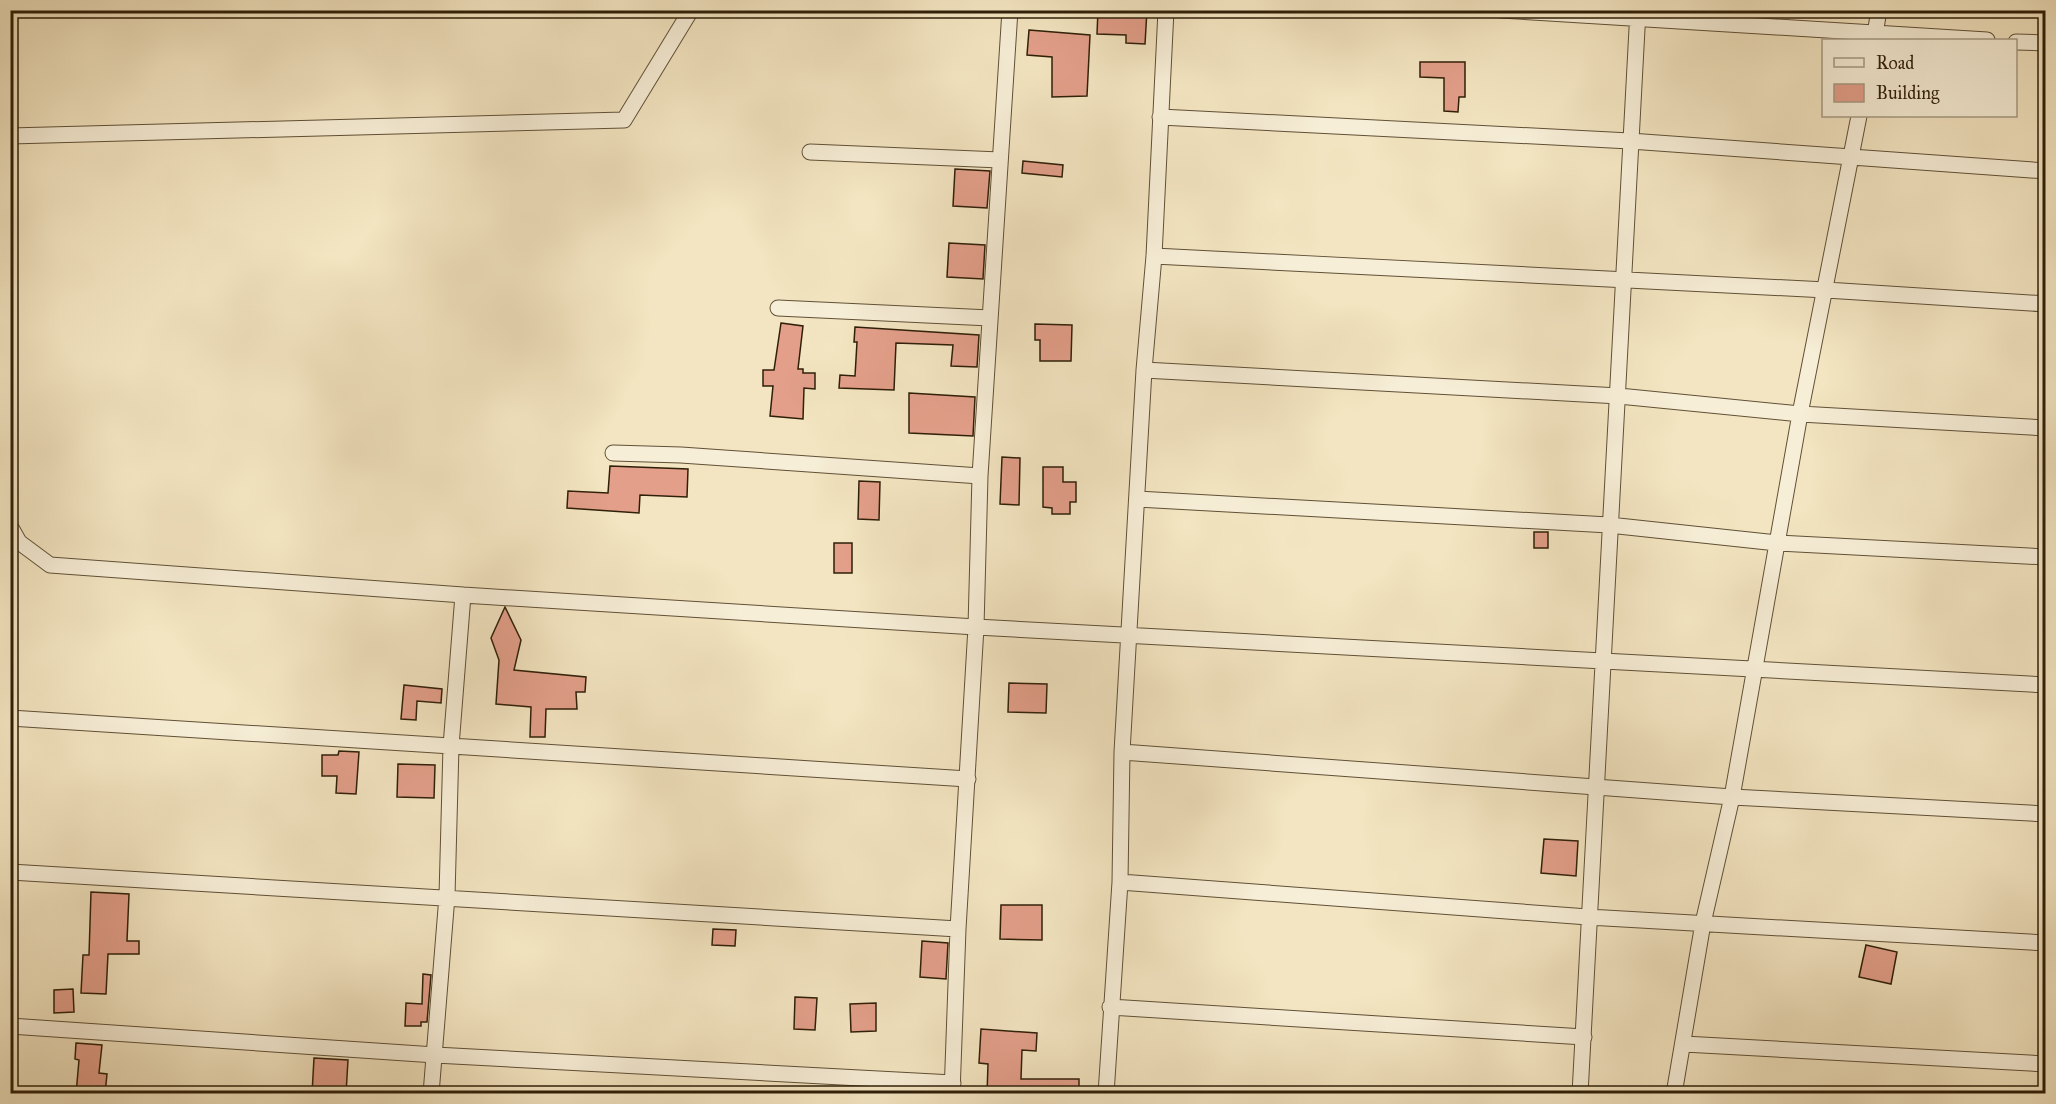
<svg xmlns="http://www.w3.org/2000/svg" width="2056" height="1104" font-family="'IM FELL Great Primer',serif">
  <rect width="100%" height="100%" fill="#f3e5c1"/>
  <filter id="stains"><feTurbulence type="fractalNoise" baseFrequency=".00333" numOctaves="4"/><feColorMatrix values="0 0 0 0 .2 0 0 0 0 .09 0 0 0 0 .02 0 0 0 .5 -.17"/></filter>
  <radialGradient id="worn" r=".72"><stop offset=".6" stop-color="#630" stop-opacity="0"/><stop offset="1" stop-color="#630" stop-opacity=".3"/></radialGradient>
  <path fill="#e39f8a" stroke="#2f1f08" stroke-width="1.5" d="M1098,10H1147L1145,44L1126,43V35L1097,34Z
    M1029,30L1090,35L1087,96L1052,97V57L1027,55Z
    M1420,62H1465V97H1459L1458,112L1444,111V78L1420,77Z
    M1023,161L1063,165L1062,177L1022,173Z
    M955,169L990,171L987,208L953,206Z
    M949,243L985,245L983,279L947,277Z
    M781,323L803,326L798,369H803V373H815V389L804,388L803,419L770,416L773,386H763V370H774Z
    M1035,324L1072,325L1071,361H1040V340H1035Z
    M855,327L979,335L977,367L951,366L953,345L896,343L894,390L839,388L840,375L855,376L857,342H854Z
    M909,393L975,397L973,436L909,433Z
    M1002,457L1020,458L1019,505L1000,504Z
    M610,466L688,469L687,497L640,495L639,513L567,508L568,491L608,493Z
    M1043,467H1063V482H1076V502H1070V514H1052V508L1043,507Z
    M859,481L880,482L879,520L858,519Z
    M1534,532H1548V548H1534Z
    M834,543H852V573H834Z
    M505,607L521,640L514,670L586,677L585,692H576L577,709H546L545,737H530L531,707L496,704L499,660L491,638Z
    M1009,683L1047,684L1046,713L1008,712Z
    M404,685L442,689L441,703L417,701L416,720L401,719Z
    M339,751L359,752L356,794L336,793L337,776H322V755H338Z
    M398,764L435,765L434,798L397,797Z
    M1544,839L1578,841L1576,876L1541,873Z
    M91,892L129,894L127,941H139V954H108L106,994L81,993L83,955H89Z
    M1001,905H1042V940L1000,939Z
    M713,929L736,930L735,946L712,945Z
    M922,941L948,943L946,979L920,977Z
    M1866,945L1897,952L1891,984L1859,977Z
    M423,974L431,975L427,1022H421V1026H405L406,1003L422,1004Z
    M73,989L74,1012L54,1013V990Z
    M795,997L817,998L815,1030L794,1029Z
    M876,1003V1031L851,1032L850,1004Z
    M981,1029L1037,1033L1036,1051L1022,1050L1021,1079H1079V1094H987L988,1064L979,1063Z
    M76,1043L102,1045L99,1073L107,1074L105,1094H76L79,1060L75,1059Z
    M314,1058L348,1060L346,1094H312Z"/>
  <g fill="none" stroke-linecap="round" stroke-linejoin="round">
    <defs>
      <path id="minor" d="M1501,10L1987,40
        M1874,40L1879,10
        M2016,42L2046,43
        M1160,117L1630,141L2046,171
        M10,136L624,120L691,10
        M810,152L1000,160
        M1154,256L1826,290L2046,304
        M778,308L990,318
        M1144,370L1619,396L1800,414L2046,428
        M613,453L681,455L980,476
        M1137,499L1609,525L1777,543L2046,557
        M10,526L19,542L50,565L463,595L976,627L2046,685
        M10,718L968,779
        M1122,752L1732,797L2046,814
        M10,872L958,929
        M1120,882L1588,917L2046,943
        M1110,1007L1584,1037
        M10,1026L435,1055L953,1083
        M1684,1044L2046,1064
        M431,1094L447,896L451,746L463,595
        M952,1094L958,929L976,627L980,476L1010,10
        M1106,1094L1120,882L1122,752L1144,370L1154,256L1166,10
        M1580,1094L1638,10
        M1674,1094L1703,923L1732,797L1800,414L1859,116"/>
    </defs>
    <use href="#minor" stroke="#605036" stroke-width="17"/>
    <use href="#minor" stroke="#f7eed7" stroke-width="15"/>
  </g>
  <rect width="2056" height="1104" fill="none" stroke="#f3e5c1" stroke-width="36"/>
  <rect x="12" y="12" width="2032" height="1080" fill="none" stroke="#2f1f08" stroke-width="3"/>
  <rect x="18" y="18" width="2020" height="1068" fill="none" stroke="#2f1f08" stroke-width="1.5"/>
  <rect x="1822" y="39" width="195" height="78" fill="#f7eed7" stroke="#a79b84" stroke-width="1.5"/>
  <rect x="1834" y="58" width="30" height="9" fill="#f7eed7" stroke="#a79b84" stroke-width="1.5"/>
  <text x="1876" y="69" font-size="18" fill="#2f1f08">Road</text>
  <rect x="1834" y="84" width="30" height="18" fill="#e39f8a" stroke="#a79b84" stroke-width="1.5"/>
  <text x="1876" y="99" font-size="18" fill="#2f1f08">Building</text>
  <rect width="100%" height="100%" filter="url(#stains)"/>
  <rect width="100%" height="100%" fill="url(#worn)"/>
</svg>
